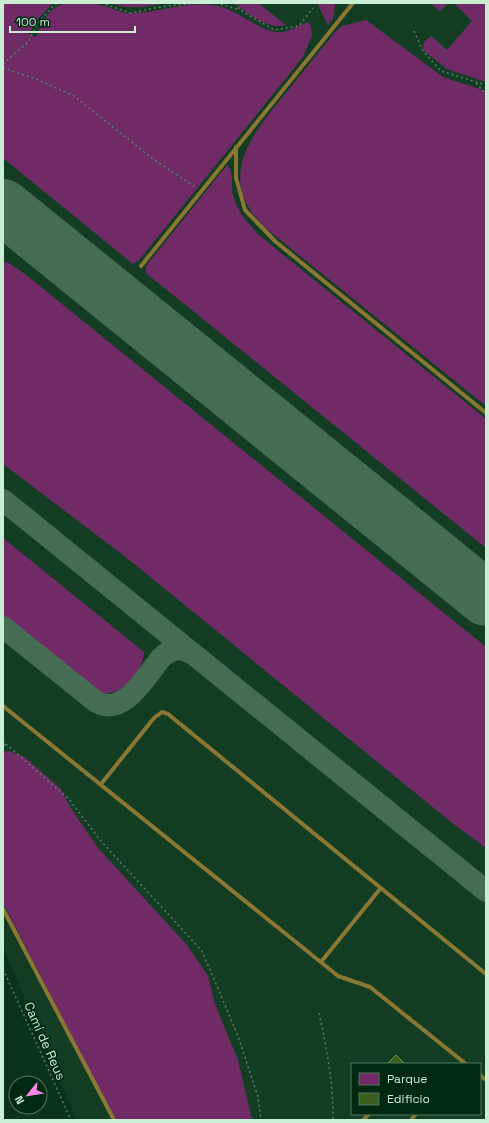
<svg xmlns="http://www.w3.org/2000/svg" width="489" height="1123" font-family="'Space Grotesk',sans-serif">
  <rect width="100%" height="100%" fill="#0b321b"/>
  <path fill="#123d23" fill-rule="evenodd" d="M3,3H486V1120H77L3,947ZM352,1064H480V1114H352Z"/>
  <path fill="#702b67" d="M3,3H53L36,21L29,34L36,37C41,24 49,7 64,4C76,1 92,3 104,6C111,8 119,12 127,13C158,14 184,0 218,6C238,10 264,35 282,32C291,31 299,25 308,22L311,26L312,36L303,57L140,259L133,264L3,158Z
    M109,3H168C144,6 133,11 109,3Z
    M235,3H258L286,25C269,30 247,14 235,3Z
    M317,3H335L334,16L328,25Z
    M430,3H449L440,11Z
    M454,3H486V82L447,69L423,50L424,42L431,36L447,50L472,21Z
    M366,20L443,77L486,91V406L268,230C214,181 249,138 285,94C302,73 319,52 335,32L342,26Z
    M227,165C234,169 231,187 233,195C237,211 248,224 260,236L486,419V548L146,273V266Z
    M7,262L25,274L486,647V848L451,822L127,558L3,464V263Z
    M3,538L144,652C144,672 118,702 96,691L3,616Z
    M10,751L26,758L61,789L70,807L98,848L187,945L208,976L215,1004L238,1060L252,1120H115L3,903V752Z"/>
  <g fill="none" stroke-linecap="round" stroke-linejoin="round">
    <path stroke="#466c54" stroke-width="22" d="M3,500L486,891
      M3,627L95,701C123,719 146,676 161,658C170,649 180,647 191,653"/>
    <path stroke="#466c54" stroke-width="56" d="M3,207L486,598"/>
  </g>
  <path fill="#3a5e1d" stroke="#739958" d="M396,1055L405,1064H387Z"/>
  <g fill="none" stroke-linecap="round" stroke-linejoin="round">
    <path stroke="#597f67" stroke-width="1.5" stroke-dasharray="2 3" stroke-linecap="butt" d="M101,3L131,13L160,7L196,3
      M216,3L240,10
      M235,3L240,10L274,30L299,26L313,8
      M414,31L423,51L441,71L486,85
      M3,64L28,42L38,23L55,4L65,3
      M3,68L36,79L74,96L153,159L197,188
      M476,83L486,94
      M3,741L6,744L3,747
      M6,744L69,799L100,840L202,951L238,1036L258,1097L261,1120
      M3,969L71,1120
      M319,1013C327,1050 333,1081 333,1120"/>
    <path stroke="#8a7734" stroke-width="4" d="M236,147V178L245,210L276,242L486,413
      M141,266L353,3
      M3,706L338,976L370,987L466,1064
      M101,784L154,718L162,712L168,714L486,974
      M3,909L114,1120
      M321,962L380,889
      M480,1075L486,1080
      M363,1120L369,1114
      M411,1120L416,1114"/>
  </g>
  <g text-anchor="middle" dominant-baseline="central" stroke-width="3.5" stroke-linejoin="round" paint-order="stroke">
    <g font-size="13" fill="#caeed4" stroke="#012811">
      <text transform="translate(45 1041) rotate(66)">Camí de Reus</text>
    </g>
  </g>
  <rect width="489" height="1123" fill="none" stroke="#caeed4" stroke-width="8"/>
  <rect x="351" y="1063" width="130" height="52" fill="#012811" stroke="#51775f"/>
  <rect x="359" y="1073" width="20" height="12" fill="#702b67" stroke="#51775f"/>
  <text x="387" y="1083" font-size="12" fill="#caeed4">Parque</text>
  <rect x="359" y="1093" width="20" height="12" fill="#3a5e1d" stroke="#51775f"/>
  <text x="387" y="1103" font-size="12" fill="#caeed4">Edificio</text>
  <g transform="translate(28 1095) rotate(240)"><circle r="19" fill="#012811" stroke="#51775f"/>
  <path d="M0-3L7 15L0 10L-7 15Z" fill="#fa87e7"/>
  <text y="-6" font-size="11" font-weight="bold" text-anchor="middle" fill="#caeed4">N</text>
  </g>
  <path d="M10 26v6h125v-6" fill="none" stroke="#caeed4" stroke-width="2"/>
  <text x="16" y="26" font-size="12" fill="#caeed4" stroke="#012811" stroke-width="3" paint-order="stroke">100 m</text>
</svg>
